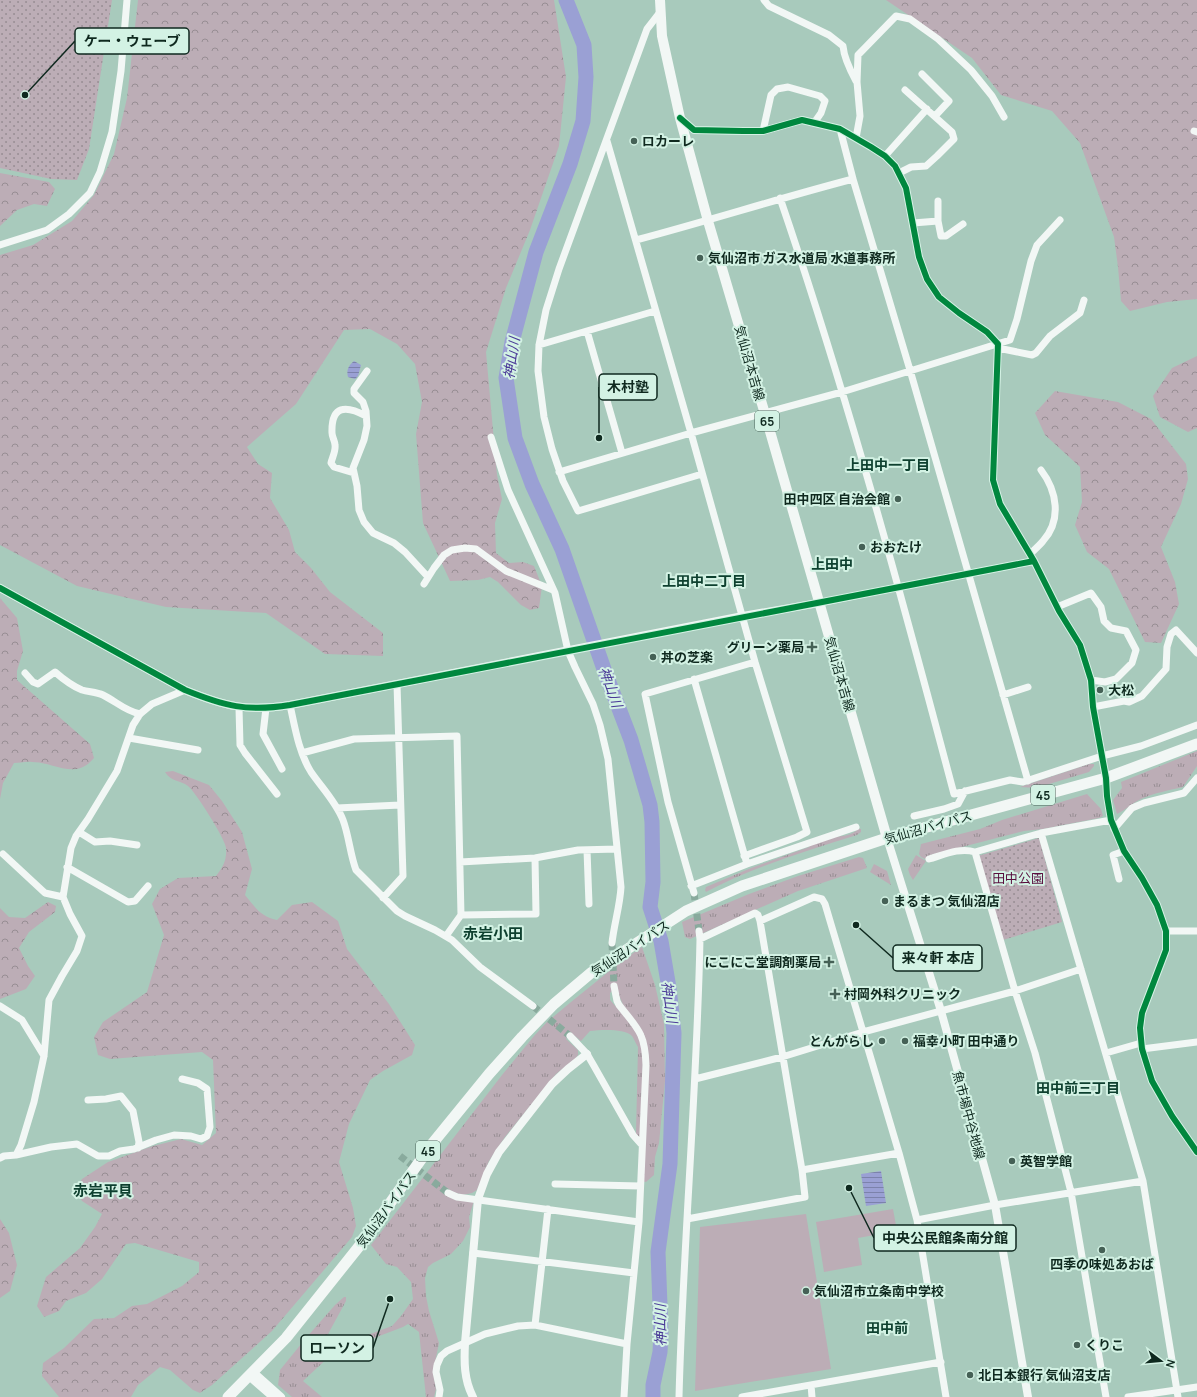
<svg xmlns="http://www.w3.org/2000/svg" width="1197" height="1397" font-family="Manrope,'Noto Sans JP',sans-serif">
  <defs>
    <pattern id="grass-tufts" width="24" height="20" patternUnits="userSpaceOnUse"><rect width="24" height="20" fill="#bcadb6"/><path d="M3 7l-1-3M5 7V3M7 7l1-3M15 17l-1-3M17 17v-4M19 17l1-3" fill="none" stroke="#978d93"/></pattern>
    <pattern id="forest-crowns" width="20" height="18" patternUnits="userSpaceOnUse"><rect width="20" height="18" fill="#bcadb6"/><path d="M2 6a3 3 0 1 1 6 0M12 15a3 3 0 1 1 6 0" fill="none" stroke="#978d93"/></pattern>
    <pattern id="park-dots" width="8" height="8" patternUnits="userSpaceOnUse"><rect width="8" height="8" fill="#bcadb6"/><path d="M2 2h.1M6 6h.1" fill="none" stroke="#978d93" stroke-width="1.8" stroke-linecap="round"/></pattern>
    <pattern id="water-rules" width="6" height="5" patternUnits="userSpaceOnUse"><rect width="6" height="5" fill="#9aa0d4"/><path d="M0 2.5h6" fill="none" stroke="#7c82ab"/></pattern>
  </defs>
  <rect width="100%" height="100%" fill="#a8cabc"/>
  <path fill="url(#grass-tufts)" d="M1197,751V766L1183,787C1170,790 1154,793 1141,799C1132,803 1126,810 1117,814L1113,800L1122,788L1121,782Z
    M1089,764H1094V766L1089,772L1036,788L1020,787Z
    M1087,794L1101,809L1103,816L1099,818L1043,829L1024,831L931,855L925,859L921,857L919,854L921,844L980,829L1002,820Z
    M858,829H861V832L857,835C805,851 754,867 706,892L705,890L706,887L751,868L809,847L810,845C817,843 824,840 832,838C841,835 851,837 858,829Z
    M916,855L926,861L913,880L910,875L908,869Z
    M859,857L863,858L867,868L798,891L690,939L685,937L682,922L749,894L798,876Z
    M874,864L887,871L891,885L870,872Z
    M642,947L655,985L664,1024L665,1081L659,1143L655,1157L654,1175L646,1182L641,1181L647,1048L624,1007L617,991L614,989L610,993V1000L635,1028L642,1044L643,1063L640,1137L636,1136V1132L638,1047C636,1044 634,1039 632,1036C624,1028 600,1030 590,1031L581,1041L571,1033L566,1039L578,1050V1055L574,1060L556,1074L505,1137L489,1161L477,1190L472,1193L463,1195L453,1192L447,1188L444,1193L455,1200L474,1201L469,1217L470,1227L463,1241L451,1254L433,1263L428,1267L425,1278L426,1296L429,1311L439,1343L433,1372L436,1389L434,1397H426L419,1332L408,1324L403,1327L332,1354L303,1381L322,1397H292L278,1385L280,1370L306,1338L335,1305L344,1297H346V1301L327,1336L330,1338L331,1346L333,1347L350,1338L362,1337L392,1326L401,1316L413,1299L411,1282L397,1267L386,1264L371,1245L502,1075L534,1036L547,1022L571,1002L623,960Z"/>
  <path fill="url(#forest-crowns)" d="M138,0H554L566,77L559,146L530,230L506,288L486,352L497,475L502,499L495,523L496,553L509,563L523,562L534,566L542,586L539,608L530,610L521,605L498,582L490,577L478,580L450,581L423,523L416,434L422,402L415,364L397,344L370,329L344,330L296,404L247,447L258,464L272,473L270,498L289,530L295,552L311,568L330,592L383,633V656L325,654L266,613L166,607L77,586L0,545V255L33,245L72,221L94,195L114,154L127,98Z
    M886,0H1197V299L1167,302L1130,311L1121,301L1118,267L1114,237L1080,143L1052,111L1001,95L972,58Z
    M0,173L49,182L55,189L47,206L34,204L17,210L0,226Z
    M1197,356V428L1188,432L1160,417L1153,396L1172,368Z
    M1055,391L1118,402L1151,419L1186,464L1188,479L1181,504L1161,547L1175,582L1179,604L1161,643L1145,642L1109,569L1087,552L1075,525L1082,502L1080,467L1045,435L1035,413Z
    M0,598L17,618L23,651L17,671V680L90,744L94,758C75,781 55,762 32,762C26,761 20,763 14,763L3,783L0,799Z
    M173,771L209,785L222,801L242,832L252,869L245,895C256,908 260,916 277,920L292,905L312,902L338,921L347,949L389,1004L415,1045L412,1055L383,1071L370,1080L349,1124L339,1162L353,1208L356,1226L352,1237L272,1331L212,1385L200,1393L193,1390L170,1370L160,1367L138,1385L131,1397H59L42,1376L43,1363L64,1348L94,1319L114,1318L132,1306L147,1304L182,1286L199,1272V1262L135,1243L126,1244L102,1279L86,1293L66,1301L59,1311L44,1317L37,1306L46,1277L80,1248L95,1227L102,1214L82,1201L75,1192L82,1179L108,1162L153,1146L181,1139L202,1145L216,1133L213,1060L202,1052L110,1059L98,1055L94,1037L103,1022L147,992L164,935L152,904L160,889L178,878L216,876C223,867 227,860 226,848C226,840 195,791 188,786C180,780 171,782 165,772Z
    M48,902L56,906L55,912L29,932L19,948L28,966L35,976L26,989L0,999V908L9,917L25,918Z
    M0,1219L9,1233L17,1265L10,1291L0,1298Z"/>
  <path fill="url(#park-dots)" d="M0,0H112L89,149L77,180L51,179L0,168Z
    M1039,838L1062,922L1003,940L978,856Z"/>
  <path fill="#bcadb6" d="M893,1209L897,1231L858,1238L862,1265L824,1272L816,1222Z
    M806,1214L831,1369L695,1391L700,1227Z"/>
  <path fill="url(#water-rules)" d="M354,361L361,365L358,376L355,379L348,377C346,370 349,365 354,361Z
    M881,1171L886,1203L866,1206L861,1174Z"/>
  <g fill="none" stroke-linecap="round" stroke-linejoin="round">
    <path stroke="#9aa0d4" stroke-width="15" d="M566,0L584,45L586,77L583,121L570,164L536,252L512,342L506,378L515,438L532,484L562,549L605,672L631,740L650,805L652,822L653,882L650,907L661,941L669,988L674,1033L670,1164L658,1252L661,1332L660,1352L653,1385V1397"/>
    <path stroke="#89aa9d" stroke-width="7" stroke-dasharray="7 3.5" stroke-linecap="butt" d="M694,893L699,931
      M612,943L614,986
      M533,1006L570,1036
      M400,1156L448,1193"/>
    <path stroke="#f2f7f5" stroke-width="7" d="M764,0L769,6L829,35L843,46C844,58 850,70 856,81
      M661,11L647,29L559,269L546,310L539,345L538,371L544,417L552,449L563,481L578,511L702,474
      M922,74L949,101L935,116
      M681,118L694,130L743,131H763L802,120L840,129L871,147L885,156L895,166L906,188L919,257L927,279L939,297L959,313L987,332L998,344L993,480L1000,504L1034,561L1059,611L1080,645L1091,680L1093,707L1106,778L1107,796L1111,820L1124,851L1142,878L1157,905L1166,931V950L1142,1013L1140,1028L1142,1049L1152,1081L1172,1116L1197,1152
      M840,129L853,179L910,370L1028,781
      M763,131L771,95L777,89L788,87L820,96L825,101L821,113L814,123
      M1194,131L1197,132
      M856,138L860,116L857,82L858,55L896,16L910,19L938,39L971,70L992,96L1004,117
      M607,141L691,433L755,662L807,832L797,837L744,856
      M885,156L927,109
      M899,173L911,167L926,166L937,156L954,139L952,132L905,90
      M780,198C847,394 901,594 954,794L1010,780L1023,782L1102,756L1141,746L1197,725
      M938,201V221L941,236H946L963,224
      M913,223L938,221
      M636,240C708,221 780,198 853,179
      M0,245L47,230L69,214L90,193L100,172L112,132L121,71L127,0
      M587,331L622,453
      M539,345L655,311
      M998,348L1032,355L1036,353L1050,336L1080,313L1084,300
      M367,371L354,389V393L363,402L366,411L367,426L364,440L353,468L357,486L359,510L364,522L373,533L394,543L405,552L428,577
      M491,437L508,490L555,593L568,651L575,667L593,704L600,725L608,759L621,887C620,906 614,924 612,943
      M559,472L691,433L842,392L1010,340L1017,319L1031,261L1037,245L1060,220
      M354,473L334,467L331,463C332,458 336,451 335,445C335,441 332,437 332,433C331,405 346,405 366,416
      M1030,554C1034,550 1039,546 1043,541C1062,520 1057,491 1041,470
      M424,584L434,568L444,555L452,550L465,548L476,549L506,571L553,590
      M819,603L899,587L1034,561
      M1057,607L1091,593L1101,607L1104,621L1111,628L1126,631L1136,650L1132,663L1116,679L1105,682L1091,680
      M25,673L33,682L38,684L55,672C63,679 72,686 82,690C89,692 97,692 103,695C117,702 125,711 140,714
      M1003,695L1028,687
      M290,705C295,728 299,753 311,772C322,788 336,802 343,820C349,836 350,854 356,870L397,911L405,916L435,930L452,940L480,967L533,1006
      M1093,707L1124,701L1129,702L1142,696L1166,669L1167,647L1171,634L1176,630L1197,653
      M239,708L240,745L245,753L277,794
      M266,708L263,734L282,769
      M129,738L198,750
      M302,753L354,739L457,736L461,915L446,936
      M337,808L400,805
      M914,816L944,809L958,804L965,791
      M1111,820L1041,833L1143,1181L1178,1397
      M1114,829L1132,808L1144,803L1184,793L1197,778
      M79,832L95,842L110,841L137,845
      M1041,833L975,852L1015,991L1035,1053L1071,1192L1106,1397
      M587,850L589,904
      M3,854L45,893L63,897
      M929,859C943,855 960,847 975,852
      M460,862L535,858L578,850L617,849
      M747,864L856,827
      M67,867L128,902L135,901L148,886
      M1119,879L1113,855L1124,851
      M691,886L747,864L694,679
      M694,893L668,802L645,694L755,662
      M383,898L403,876L397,684
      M461,915L536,914L535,858
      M760,921L814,897L822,899L825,904L899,1153L917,1220L946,1397
      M1166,931H1197
      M614,986L617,1001L619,1005C638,1029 645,1033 646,1065L639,1222L627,1344L624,1397
      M0,1006L22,1020L44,1056
      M570,1036L587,1054L594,1066L633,1135L641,1144
      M1142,1049L1197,1042
      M1106,1053L1141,1043
      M695,1079L782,1057L863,1032L1015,991L1081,969
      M88,1100L106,1099L121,1096L133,1111L139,1142L138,1148
      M16,1155L51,1147L77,1144L98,1156H109L120,1151L134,1149L156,1140L174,1135L191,1136L201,1139L207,1136L210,1127L207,1089L198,1083L182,1079
      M0,1158L4,1156L16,1155L21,1145L34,1102L44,1056L49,1000L62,976L77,951L82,936L70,914L63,897L71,848L76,836L88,819L117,771L133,725L140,714L152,704L185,690
      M802,1170L899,1153
      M555,1184L640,1186
      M448,1193L457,1197L639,1222
      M687,1219L805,1197L802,1170L760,921L758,915L755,913L700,939
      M917,1220L995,1205L1143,1181
      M473,1253L634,1273
      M535,1325L548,1209
      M811,1385L812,1397
      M439,1397L440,1390L436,1372L437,1365L441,1356L447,1351L485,1334L518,1326L535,1325L627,1344
      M679,1397C683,1244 697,1092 700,939L699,931
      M742,1397L941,1362
      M1128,1397L1197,1387"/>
    <path stroke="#f2f7f5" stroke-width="8" d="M0,588L185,690C224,706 247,712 290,705L743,616L819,603
      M887,838L941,1011L995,1205L1028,1397
      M253,1372L281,1397
      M249,1376L273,1397
      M473,1397C464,1380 464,1362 465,1343L478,1199L487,1174L499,1152L552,1084L568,1069L587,1054"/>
    <path stroke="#f2f7f5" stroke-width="10" d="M660,0L662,36L680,118L708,221L765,414L887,838"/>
    <path stroke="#f2f7f5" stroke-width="11" d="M228,1397L286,1338L361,1244L432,1144L489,1074L522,1037L554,1004L592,972L686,911L742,886L887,838L1106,778L1197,744"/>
    <defs>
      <path id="cycleway" d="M680,118L694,130L743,131H763L802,120L840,129L871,147L885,156L895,166L906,188L919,257L927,279L939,297L959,313L987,332L998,344L993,480L1000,504L1034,561L1059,611L1080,645L1091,680L1093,707L1106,778L1107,796L1111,820L1124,851L1142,878L1157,905L1166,931V950L1142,1013L1140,1028L1142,1049L1152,1081L1172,1116L1197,1152
        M0,588L185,690C224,706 247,712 290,705C538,657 786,609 1034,561"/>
    </defs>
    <use href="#cycleway" stroke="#d3f2e4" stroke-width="8"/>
    <use href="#cycleway" stroke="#00873e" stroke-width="6"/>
  </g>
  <g fill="#456156" stroke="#d3f2e4" stroke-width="1.5">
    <circle cx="634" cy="141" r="4"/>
    <circle cx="700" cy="258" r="4"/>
    <circle cx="898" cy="499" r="4"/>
    <circle cx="862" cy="547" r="4"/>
    <path d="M810 641h4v4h4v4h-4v4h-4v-4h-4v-4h4z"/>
    <circle cx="653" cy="657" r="4"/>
    <circle cx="1100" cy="690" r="4"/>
    <circle cx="885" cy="901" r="4"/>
    <path d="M827 956h4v4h4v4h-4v4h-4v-4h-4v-4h4z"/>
    <path d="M833 988h4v4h4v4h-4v4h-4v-4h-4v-4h4z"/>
    <circle cx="882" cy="1041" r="4"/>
    <circle cx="905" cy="1041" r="4"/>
    <circle cx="1012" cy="1161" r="4"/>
    <circle cx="1102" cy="1250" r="4"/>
    <circle cx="806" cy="1291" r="4"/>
    <circle cx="1077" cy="1345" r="4"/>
    <circle cx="970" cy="1375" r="4"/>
  </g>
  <g text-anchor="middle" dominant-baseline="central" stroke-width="4" stroke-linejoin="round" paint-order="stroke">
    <g fill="#d3f2e4" stroke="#4a655a" stroke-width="1">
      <rect x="755" y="411" width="24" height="20" rx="3"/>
      <rect x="1031" y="785" width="24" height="20" rx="3"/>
      <rect x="416" y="1141" width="24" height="20" rx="3"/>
    </g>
    <g font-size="12" font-weight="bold" fill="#0f291f">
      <text x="767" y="421">65</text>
      <text x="1043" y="795">45</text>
      <text x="428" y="1151">45</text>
    </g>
    <g font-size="13" font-weight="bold" fill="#0f291f" stroke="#d3f2e4" text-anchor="start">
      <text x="642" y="141">ロカーレ</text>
      <text x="708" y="258">気仙沼市 ガス水道局 水道事務所</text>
      <text x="890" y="499" text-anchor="end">田中四区 自治会館</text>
      <text x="870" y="547">おおたけ</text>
      <text x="804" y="647" text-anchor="end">グリーン薬局</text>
      <text x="661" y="657">丼の芝楽</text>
      <text x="1108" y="690">大松</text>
      <text x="893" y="901">まるまつ 気仙沼店</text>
      <text x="821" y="962" text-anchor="end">にこにこ堂調剤薬局</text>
      <text x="844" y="994">村岡外科クリニック</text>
      <text x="874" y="1041" text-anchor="end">とんがらし</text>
      <text x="913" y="1041">福幸小町 田中通り</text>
      <text x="1020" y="1161">英智学館</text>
      <text x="1102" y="1264" text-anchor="middle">四季の味処あおば</text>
      <text x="814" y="1291">気仙沼市立条南中学校</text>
      <text x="1085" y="1345">くりこ</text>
      <text x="978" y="1375">北日本銀行 気仙沼支店</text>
    </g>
    <g font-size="13" fill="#0f291f" stroke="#d3f2e4">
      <text transform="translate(750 363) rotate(74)">気仙沼本吉線</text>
      <text transform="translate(840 674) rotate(74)">気仙沼本吉線</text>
      <text transform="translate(928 827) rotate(-16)">気仙沼バイパス</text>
      <text transform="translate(630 948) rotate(-33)">気仙沼バイパス</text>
      <text transform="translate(969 1115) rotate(75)">魚市場中谷地線</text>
      <text transform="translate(386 1209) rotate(-54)">気仙沼バイパス</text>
    </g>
    <g font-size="13" fill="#590e3e" stroke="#d3f2e4">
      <text x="1018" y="878">田中公園</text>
    </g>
    <g font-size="14" font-style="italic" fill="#4a3997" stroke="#d3f2e4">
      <text transform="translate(511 358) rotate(-82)">神山川</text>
      <text transform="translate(611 687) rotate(70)">神山川</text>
      <text transform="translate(670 1002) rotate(82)">神山川</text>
      <text transform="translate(660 1325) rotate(-91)">神山川</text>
    </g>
    <g font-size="14" font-weight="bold" fill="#0e402f" stroke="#d3f2e4">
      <text x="888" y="464">上田中一丁目</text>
      <text x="832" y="563">上田中</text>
      <text x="704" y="580">上田中二丁目</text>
      <text x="1078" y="1087">田中前三丁目</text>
      <text x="887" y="1327">田中前</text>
    </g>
    <g font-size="15" font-weight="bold" fill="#0e402f" stroke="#d3f2e4">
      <text x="493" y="933">赤岩小田</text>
      <text x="103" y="1190">赤岩平貝</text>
    </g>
  </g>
  <path fill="none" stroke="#0f291f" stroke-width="1.5" d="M25 95L75 41M599 438L599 387M856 925L893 958M849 1188L874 1238M390 1299L373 1348"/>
  <g fill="#0f291f" stroke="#d3f2e4" stroke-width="1.5">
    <circle cx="25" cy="95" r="4"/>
    <circle cx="599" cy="438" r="4"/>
    <circle cx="856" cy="925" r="4"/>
    <circle cx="849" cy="1188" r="4"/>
    <circle cx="390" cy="1299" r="4"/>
  </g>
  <g fill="#d3f2e4" stroke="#0f291f" stroke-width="1.5">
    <rect x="75" y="28" width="114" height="26" rx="4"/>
    <rect x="599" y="374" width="58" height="26" rx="4"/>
    <rect x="893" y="945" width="89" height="26" rx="4"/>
    <rect x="874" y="1225" width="142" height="26" rx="4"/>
    <rect x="301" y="1335" width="72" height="26" rx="4"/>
  </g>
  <g font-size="14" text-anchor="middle" font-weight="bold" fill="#0f291f">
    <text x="132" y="46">ケー・ウェーブ</text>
    <text x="628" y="392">木村塾</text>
    <text x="938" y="963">来々軒 本店</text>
    <text x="945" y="1243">中央公民館条南分館</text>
    <text x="337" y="1353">ローソン</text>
  </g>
  <g transform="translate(1161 1361) rotate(106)" stroke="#d3f2e4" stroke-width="3" paint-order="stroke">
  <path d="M0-3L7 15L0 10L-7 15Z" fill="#0f291f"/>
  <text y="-6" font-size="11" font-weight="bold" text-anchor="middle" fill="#0f291f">N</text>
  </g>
</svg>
